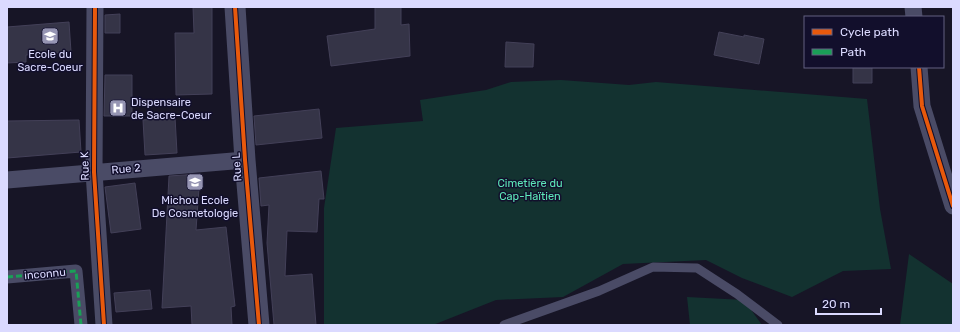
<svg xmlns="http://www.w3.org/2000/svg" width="960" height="332" font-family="Rubik,sans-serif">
  <rect width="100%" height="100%" fill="#171526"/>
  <path fill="#133230" d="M561,80L629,85L656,82L867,99L880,209L891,269L843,271L792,297L742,278L706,260L623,264L563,297L496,300L433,325H324V208L336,128L423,121L420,100L486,90L511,82Z
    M909,254L953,284V325H900Z
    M687,297L744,300L762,325H690Z"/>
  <path fill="#353447" stroke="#434058" d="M193,7H212V94L176,95L175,33H194Z
    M375,7H401V25L409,24L410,56L331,66L327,36L375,29Z
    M120,14V33H105V15Z
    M69,22L71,52L26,55V62L7,63V27Z
    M719,32L744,37V35L764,39L759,64L714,55Z
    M506,42L534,44L533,67H505Z
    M853,67H872V83H853Z
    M105,75H132V116H104Z
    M319,109L322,138L256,145L254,116Z
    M175,117L177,153L145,155L143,120Z
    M79,120L81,152L7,158V121Z
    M321,171L324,199H319L317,232L287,231L285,276L312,274L316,325H274L267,243L269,205L261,206L259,178Z
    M200,174L196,230L226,227L235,306L231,307L232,325H192L191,306L162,308L169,176Z
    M135,183L141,229L111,233L105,187Z
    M150,290L152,309L116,312L114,293Z"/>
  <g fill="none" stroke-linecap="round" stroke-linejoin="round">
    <path stroke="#4a4b66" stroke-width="9" d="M504,325L599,291L653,267L697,268L737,294L778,325"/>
    <path stroke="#4a4b66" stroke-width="13" d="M7,277L76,271L81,325"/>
    <path stroke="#4a4b66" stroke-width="17" d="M95,7L94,172L104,325
      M913,7L914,17
      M919,67L922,106L953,206
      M7,180L245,160"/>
    <path stroke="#4a4b66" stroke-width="21" d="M235,7L245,160L259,325"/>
    <path stroke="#1a9f57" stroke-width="3" stroke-dasharray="6 3" stroke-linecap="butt" d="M7,277L76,271L81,325"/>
    <defs>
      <path id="cycleway" d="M95,7L94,172L104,325
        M235,7L245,160L259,325
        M919,67L922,106L953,206"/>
    </defs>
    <use href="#cycleway" stroke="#120f2c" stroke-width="6"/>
    <use href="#cycleway" stroke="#e8590c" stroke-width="4"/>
  </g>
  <defs>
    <symbol id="school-square" viewBox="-11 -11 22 22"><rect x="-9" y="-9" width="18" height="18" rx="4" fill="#9695b3" stroke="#120f2c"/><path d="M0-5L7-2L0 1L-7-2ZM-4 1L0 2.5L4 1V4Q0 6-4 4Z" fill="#fff"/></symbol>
    <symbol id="hospital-square" viewBox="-11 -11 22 22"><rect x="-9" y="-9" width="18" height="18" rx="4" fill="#9695b3" stroke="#120f2c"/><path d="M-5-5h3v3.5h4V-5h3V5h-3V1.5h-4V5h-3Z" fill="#fff"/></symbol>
    <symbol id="university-square" viewBox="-11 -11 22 22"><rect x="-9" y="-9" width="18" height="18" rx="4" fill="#9695b3" stroke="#120f2c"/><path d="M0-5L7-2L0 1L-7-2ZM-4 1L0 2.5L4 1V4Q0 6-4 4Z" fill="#fff"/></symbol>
  </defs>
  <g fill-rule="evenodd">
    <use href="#school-square" x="40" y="26" width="20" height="20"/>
    <use href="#hospital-square" x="108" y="98" width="20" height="20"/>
    <use href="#university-square" x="185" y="172" width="20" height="20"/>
  </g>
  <g text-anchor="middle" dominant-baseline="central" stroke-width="3" stroke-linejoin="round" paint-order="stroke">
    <g font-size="11" fill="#dbdaff" stroke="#120f2c">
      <text x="50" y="54">Ecole du<tspan x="50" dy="13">Sacre-Coeur</tspan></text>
      <text x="131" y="102" text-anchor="start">Dispensaire<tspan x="131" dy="13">de Sacre-Coeur</tspan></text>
      <text x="195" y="200">Michou Ecole<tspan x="195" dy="13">De Cosmetologie</tspan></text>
    </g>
    <g font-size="11" fill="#dbdaff" stroke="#120f2c">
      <text transform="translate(85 166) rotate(-91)">Rue K</text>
      <text transform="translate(237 167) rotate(-94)">Rue L</text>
      <text transform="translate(126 169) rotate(-5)">Rue 2</text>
      <text transform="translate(45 274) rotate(-5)">inconnu</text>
    </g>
    <g font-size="11" fill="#5de8b9" stroke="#120f2c">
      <text x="530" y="183">Cimetière du<tspan x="530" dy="13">Cap-Haïtien</tspan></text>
    </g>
  </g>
  <rect width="960" height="332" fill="none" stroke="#dbdaff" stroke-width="16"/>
  <rect x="804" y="16" width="140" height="52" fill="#120f2c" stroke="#626080"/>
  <rect x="812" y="29" width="20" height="6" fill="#e8590c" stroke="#626080"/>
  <text x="840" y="36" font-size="12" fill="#dbdaff">Cycle path</text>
  <rect x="812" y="49" width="20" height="6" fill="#1a9f57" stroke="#626080"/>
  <text x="840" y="56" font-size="12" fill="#dbdaff">Path</text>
  <path d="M816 308v6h65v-6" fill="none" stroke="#dbdaff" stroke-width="2"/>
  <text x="822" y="308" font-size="12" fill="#dbdaff" stroke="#120f2c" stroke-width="3" paint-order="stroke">20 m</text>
</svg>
